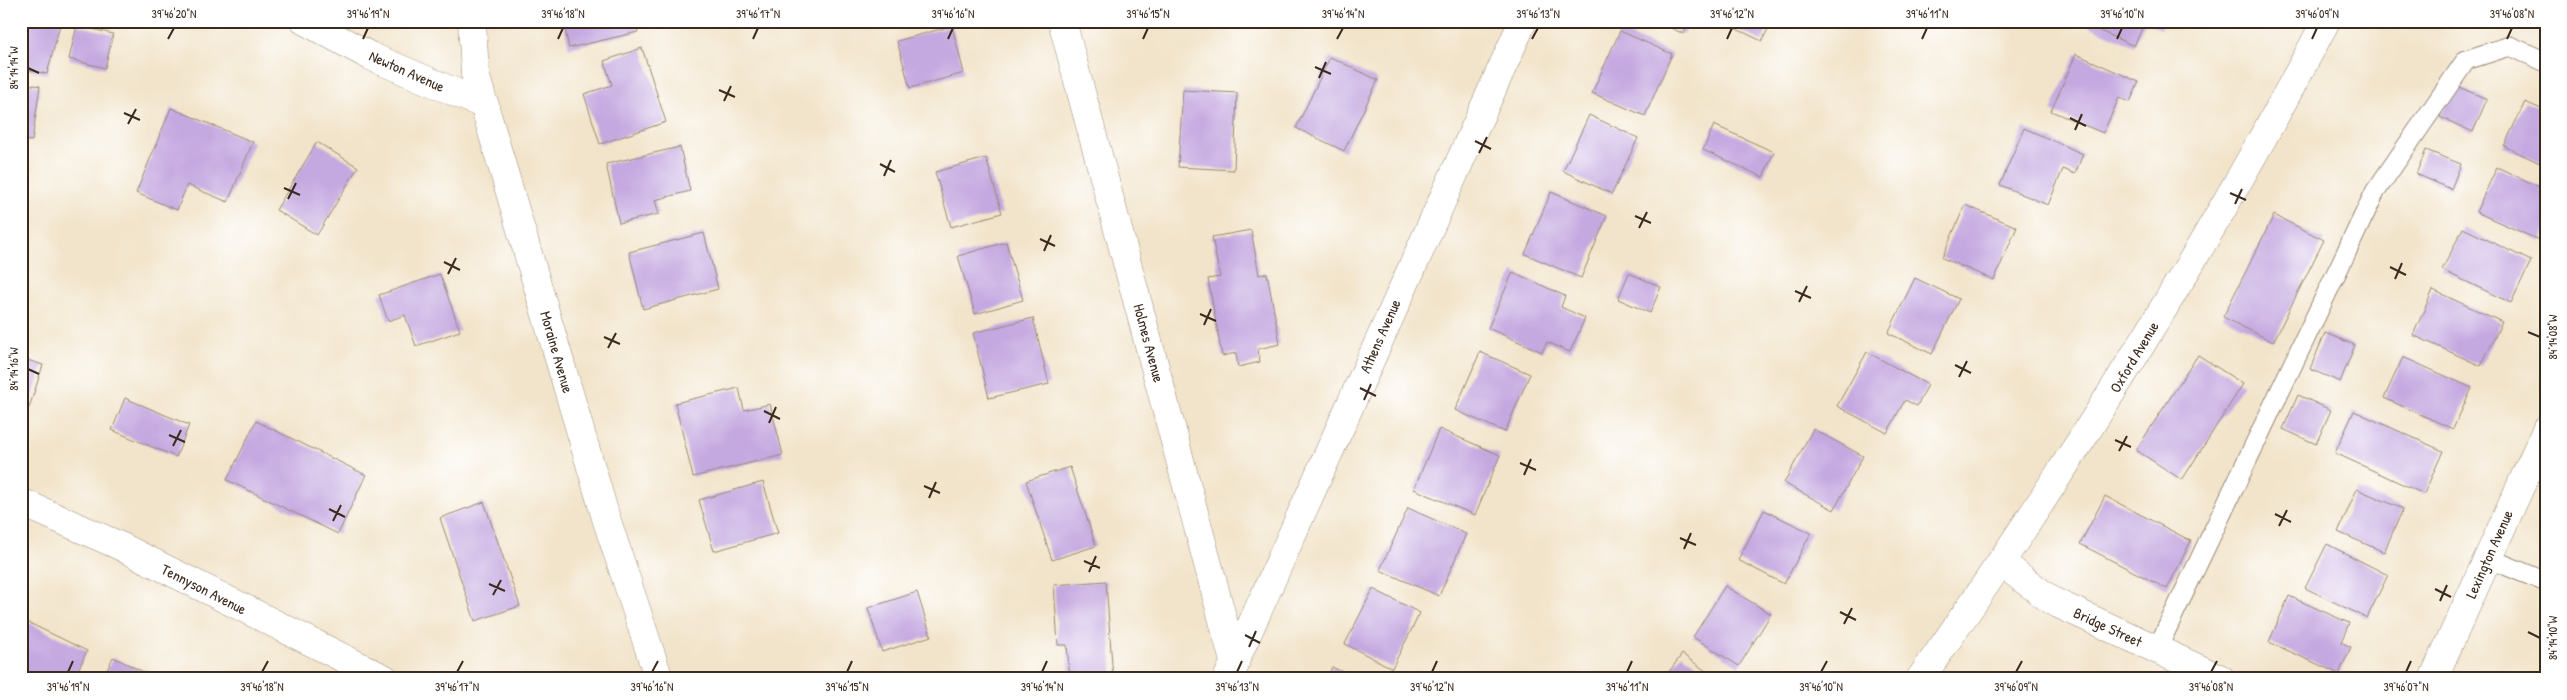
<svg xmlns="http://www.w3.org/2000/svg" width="2567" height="700" font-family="'Patrick Hand',sans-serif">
  <rect width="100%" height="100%" fill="#fff"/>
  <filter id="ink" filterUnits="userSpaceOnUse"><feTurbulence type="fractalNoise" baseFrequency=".02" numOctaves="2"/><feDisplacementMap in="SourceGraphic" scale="10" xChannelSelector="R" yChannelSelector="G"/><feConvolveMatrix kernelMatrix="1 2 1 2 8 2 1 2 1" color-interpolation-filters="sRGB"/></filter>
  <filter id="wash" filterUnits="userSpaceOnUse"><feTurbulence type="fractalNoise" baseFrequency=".0096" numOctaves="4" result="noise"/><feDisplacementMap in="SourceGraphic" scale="20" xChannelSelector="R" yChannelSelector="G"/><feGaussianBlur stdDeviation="1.12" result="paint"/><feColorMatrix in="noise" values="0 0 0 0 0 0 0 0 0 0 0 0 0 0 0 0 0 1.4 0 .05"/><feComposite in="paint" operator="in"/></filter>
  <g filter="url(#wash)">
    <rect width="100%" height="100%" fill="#f2e4ca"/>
    <g id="blocks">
      <path fill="#c4a8e0" d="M21,21H61L47,74L21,68Z
        M563,21H636L638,32L569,48Z
        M1656,21H1690L1684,34Z
        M1730,21H1772L1762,41L1728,25Z
        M2091,21H2165L2161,29L2145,22L2134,46L2089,26Z
        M77,25L113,34L105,68L69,59Z
        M952,26L964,73L910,88L897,41Z
        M1620,31L1672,54L1645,116L1592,93Z
        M642,48L666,122L600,144L584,94L612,85L604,61Z
        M2076,54L2139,82L2130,102L2119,98L2103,133L2051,111Z
        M1330,57L1378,80L1344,151L1296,128Z
        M21,83L40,86L32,141L21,140Z
        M2454,85L2487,99L2473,132L2440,117Z
        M1183,90L1237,93L1234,170L1178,167Z
        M2525,102L2546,111V166L2504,146Z
        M171,108L253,142L228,202L187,185L177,210L136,193Z
        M1589,115L1638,138L1612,194L1563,171Z
        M1714,125L1774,152L1763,177L1703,150Z
        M2024,128L2083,154L2075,174L2063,169L2048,205L2000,185Z
        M317,142L358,167L317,235L276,210Z
        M680,147L690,191L655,200L659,214L619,223L606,164Z
        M2426,150L2461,164L2451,189L2416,174Z
        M986,158L1002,213L951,227L935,172Z
        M21,167L30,169L22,210H21Z
        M2497,167L2546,190V230L2541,241L2476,212Z
        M1551,192L1607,216L1581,278L1525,254Z
        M1965,205L2017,227L1994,280L1942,258Z
        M2274,215L2324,240L2273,342L2223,317Z
        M2463,228L2531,261L2511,303L2442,270Z
        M1251,230L1259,275L1267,273L1280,344L1258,349L1260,362L1238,367L1236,353L1222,356L1208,279L1220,277L1212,237Z
        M704,233L718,289L643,309L629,252Z
        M1006,242L1023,300L975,314L958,256Z
        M1513,272L1565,296L1561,307L1585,318L1570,352L1547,342L1542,352L1488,328Z
        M1629,273L1661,287L1650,313L1618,299Z
        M440,274L460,331L416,346L405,315L388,321L379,295Z
        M1915,278L1959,299L1932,354L1888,333Z
        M2433,290L2502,322L2481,366L2413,335Z
        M1033,318L1049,384L989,398L973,333Z
        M2325,333L2355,345L2340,382L2310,369Z
        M1480,352L1530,374L1505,432L1455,410Z
        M1867,352L1928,385L1917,406L1905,400L1887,433L1837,406Z
        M2198,355L2243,384L2182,480L2136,450Z
        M2403,357L2472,388L2453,429L2384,398Z
        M21,358L43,365L29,408L21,405Z
        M739,388L744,410L770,404L783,455L693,477L675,403Z
        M2298,395L2331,410L2316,444L2283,429Z
        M125,398L189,425L176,457L112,430Z
        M2354,411L2443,451L2424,494L2335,453Z
        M256,421L366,475L338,534L227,480Z
        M1439,429L1500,455L1475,515L1414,489Z
        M1813,429L1863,456L1834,510L1784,483Z
        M1070,467L1096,546L1052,560L1026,481Z
        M763,482L778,533L714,551L699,500Z
        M2357,489L2403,509L2384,552L2338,532Z
        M2105,496L2191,541L2167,589L2080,544Z
        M484,502L520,606L475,621L440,518Z
        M1408,508L1466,534L1439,596L1380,570Z
        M1764,510L1811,533L1784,584L1738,560Z
        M2327,544L2388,575L2367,618L2305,588Z
        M1106,581L1113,679H1070L1067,645H1058L1054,585Z
        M1725,586L1771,614L1739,666L1693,637Z
        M1373,589L1420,613L1392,668L1345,644Z
        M917,592L931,636L882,652L868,608Z
        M2289,596L2349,623L2341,642L2351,647L2339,674L2269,642Z
        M21,619L87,651L74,679H40L21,670Z
        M1682,654L1717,679H1664Z
        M113,657L158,679H103Z
        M1332,667L1358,679H1327Z"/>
    </g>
  </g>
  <g filter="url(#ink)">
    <use href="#blocks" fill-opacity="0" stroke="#968774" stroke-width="1"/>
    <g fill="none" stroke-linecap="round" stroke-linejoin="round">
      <defs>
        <path id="lane" d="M2488,558L2546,582
          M2157,649L2375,192L2466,60L2510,46L2546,62"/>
        <path id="street" d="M305,21L370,56L485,105
          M472,21L475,74L606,518L659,679
          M1062,21L1235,665
          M21,502L120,546L385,679
          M2002,563L2052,601L2221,679
          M1227,679L1523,21
          M1920,679C2069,468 2206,250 2326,21
          M2433,679L2546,430"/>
      </defs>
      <use href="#lane" stroke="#968774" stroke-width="21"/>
      <use href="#street" stroke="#968774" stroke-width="29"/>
      <use href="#lane" stroke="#fff" stroke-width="19"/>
      <use href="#street" stroke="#fff" stroke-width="28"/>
    </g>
  </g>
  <path fill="none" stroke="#3b2a1e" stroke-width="2" d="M168,39L174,28M363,39L368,28M558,39L563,28M753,39L758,28M948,39L953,28M1143,39L1148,28M1337,39L1343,28M1532,39L1538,28M1727,39L1732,28M1922,39L1927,28M2117,39L2122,28M2312,39L2317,28M2507,39L2512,28M1315,67L1331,74M28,68L39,73M1319,78L1326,62M719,90L735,97M724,101L731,86M124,113L140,120M2070,118L2086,126M128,124L136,109M2075,130L2082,114M1475,141L1491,149M1479,153L1487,137M880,164L895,172M884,176L891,160M284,188L300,195M2230,193L2246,200M288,199L296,183M2235,204L2242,189M1635,216L1651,223M1639,228L1647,212M1040,239L1055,246M1044,251L1051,235M444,262L460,270M2390,267L2406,275M448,274L456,258M2395,279L2402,263M1795,291L1811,298M1799,302L1807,286M1200,314L1216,321M1204,325L1211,309M2528,332L2540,337M604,337L620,344M608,348L616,333M1955,365L1971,373M28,369L39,374M1959,377L1967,361M1360,388L1376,396M1364,400L1371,384M764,411L780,419M769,423L776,407M169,435L185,442M2115,440L2131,447M173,446L181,430M2119,451L2127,436M1520,463L1536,470M1524,475L1531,459M924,486L940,493M929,498L936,482M329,509L345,517M2275,514L2291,522M333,521L341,505M2279,526L2287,510M1680,538L1696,545M1684,549L1691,533M1084,561L1100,568M1089,572L1096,556M489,584L505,591M2435,589L2451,597M493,595L501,580M2440,601L2447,585M1840,612L1856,620M1844,624L1852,608M2528,632L2540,638M1245,635L1260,643M1249,647L1256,631M68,672L73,661M262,672L268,661M457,672L463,661M652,672L658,661M847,672L852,661M1042,672L1047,661M1237,672L1242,661M1432,672L1437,661M1627,672L1632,661M1821,672L1827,661M2016,672L2022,661M2211,672L2217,661M2406,672L2411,661"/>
  <g text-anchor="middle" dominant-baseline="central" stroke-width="4.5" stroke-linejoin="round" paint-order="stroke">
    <g font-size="15" fill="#3b2a1e" stroke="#fff">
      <text transform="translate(407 71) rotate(24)">Newton Avenue</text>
      <text transform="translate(1380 336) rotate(-66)">Athens Avenue</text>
      <text transform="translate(1149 343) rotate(75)">Holmes Avenue</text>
      <text transform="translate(557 352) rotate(74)">Moraine Avenue</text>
      <text transform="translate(2134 357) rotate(-59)">Oxford Avenue</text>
      <text transform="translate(2489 554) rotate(-66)">Lexington Avenue</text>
      <text transform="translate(204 589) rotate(27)">Tennyson Avenue</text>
      <text transform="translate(2108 627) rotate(25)">Bridge Street</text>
    </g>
  </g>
  <rect width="2567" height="700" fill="none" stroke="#fff" stroke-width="55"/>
  <rect x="28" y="28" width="2512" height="644" fill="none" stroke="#3b2a1e" stroke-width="2"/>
  <g font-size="12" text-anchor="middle" fill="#3b2a1e">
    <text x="174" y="18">39°46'20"N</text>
    <text x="368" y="18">39°46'19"N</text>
    <text x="563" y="18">39°46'18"N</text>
    <text x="758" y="18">39°46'17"N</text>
    <text x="953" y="18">39°46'16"N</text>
    <text x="1148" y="18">39°46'15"N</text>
    <text x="1343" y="18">39°46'14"N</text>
    <text x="1538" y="18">39°46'13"N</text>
    <text x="1732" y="18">39°46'12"N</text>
    <text x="1927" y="18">39°46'11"N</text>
    <text x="2122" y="18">39°46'10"N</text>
    <text x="2317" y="18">39°46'09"N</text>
    <text x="2512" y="18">39°46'08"N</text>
    <text transform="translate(14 68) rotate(-90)" y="4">84°14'14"W</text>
    <text transform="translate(2553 337) rotate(-90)" y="4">84°14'08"W</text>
    <text transform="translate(14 369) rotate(-90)" y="4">84°14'16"W</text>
    <text transform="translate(2553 638) rotate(-90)" y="4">84°14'10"W</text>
    <text x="68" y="691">39°46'19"N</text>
    <text x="262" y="691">39°46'18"N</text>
    <text x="457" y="691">39°46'17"N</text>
    <text x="652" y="691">39°46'16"N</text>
    <text x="847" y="691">39°46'15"N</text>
    <text x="1042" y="691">39°46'14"N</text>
    <text x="1237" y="691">39°46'13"N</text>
    <text x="1432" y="691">39°46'12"N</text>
    <text x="1627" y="691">39°46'11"N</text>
    <text x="1821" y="691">39°46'10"N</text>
    <text x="2016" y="691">39°46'09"N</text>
    <text x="2211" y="691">39°46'08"N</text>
    <text x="2406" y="691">39°46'07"N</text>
  </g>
</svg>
